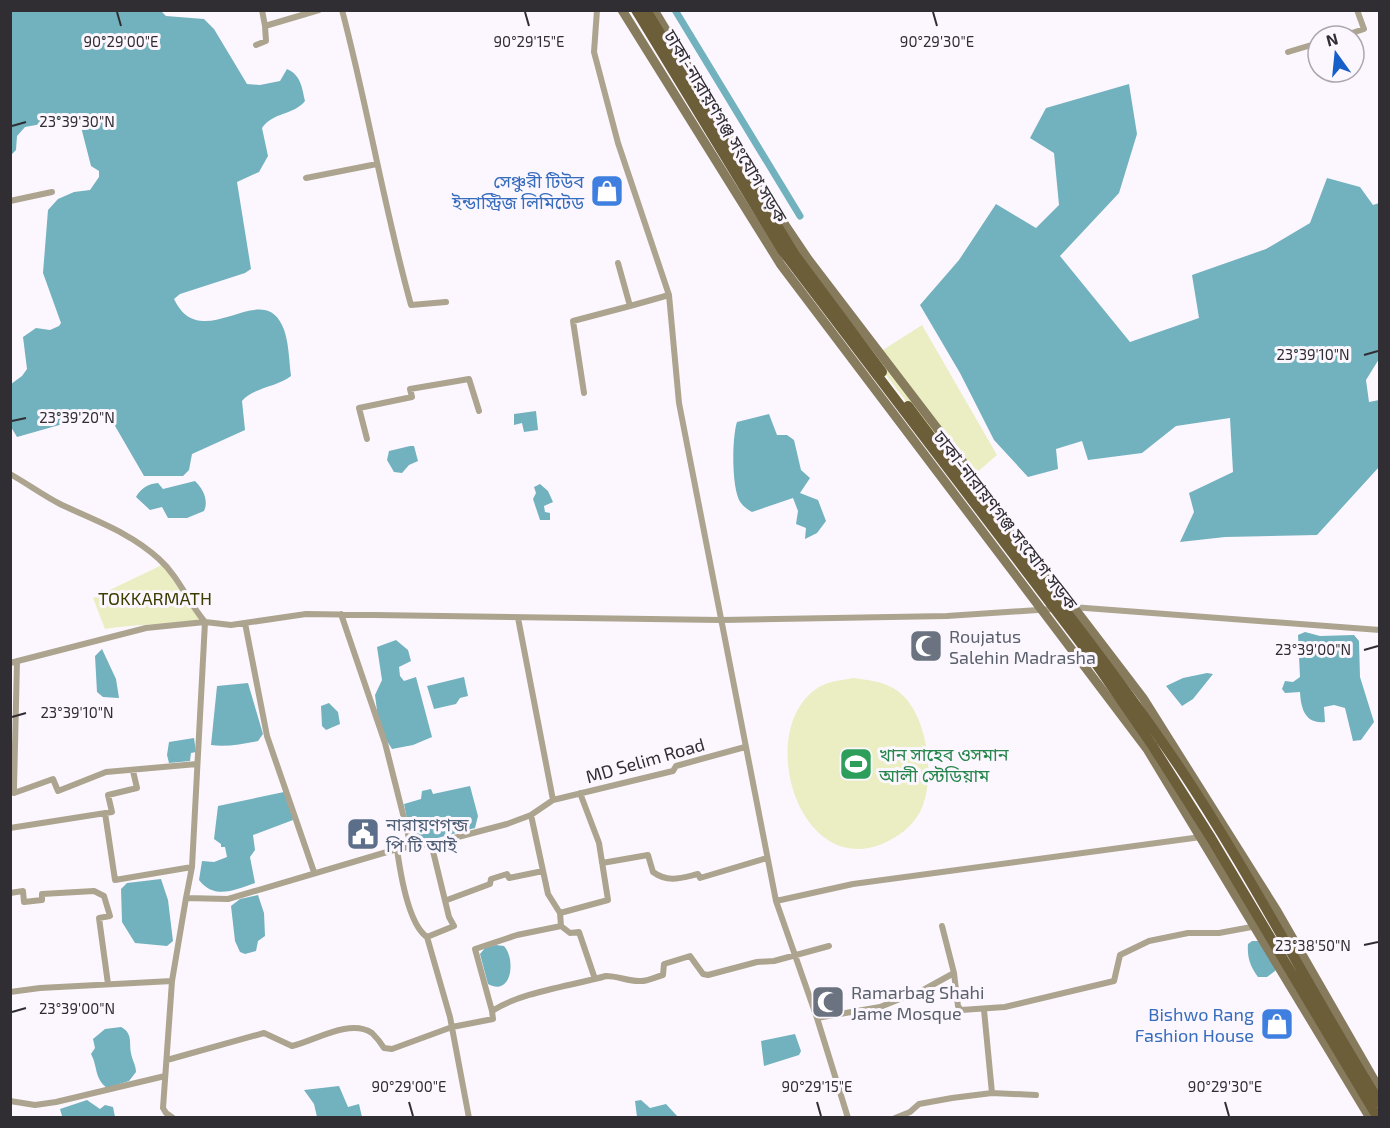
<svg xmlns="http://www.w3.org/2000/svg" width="1390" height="1128" font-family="'Exo 2','Noto Sans Bengali',sans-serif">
  <rect width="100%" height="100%" fill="#fcf7fe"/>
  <path fill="#eaeec2" d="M922,325L997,455L967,481L872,357Z
    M164,564L202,619C169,626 138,623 105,629L93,598Z
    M854,678C867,680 881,681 893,688C928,707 937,780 920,812C911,828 898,837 882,844C797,878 754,727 819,687C830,681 842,680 854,678Z"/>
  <path fill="#72b1be" d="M161,11L166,16L204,19L214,29L247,84L260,85L280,81L287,69C301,75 302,88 305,101C294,115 273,112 262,128L268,156L259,172L237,182L251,269L245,273L180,294L174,299C201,356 260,279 282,325C289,339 289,361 291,376C277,387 252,388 242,401L245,430L192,454L189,470L183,476H144L111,419L91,416L17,437L11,427V384L22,376L27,369L23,337L36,328L50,330L59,326L61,323L43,273L48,210L58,199L74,192L90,190L99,177V171L91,166L81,127L74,118L25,127L17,136L16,150L11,155L10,11Z
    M1129,84L1137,134L1119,193L1060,256L1130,342L1199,318L1192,275L1266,249L1310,223L1327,178L1360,187L1373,205L1379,203V359L1366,380L1369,402L1379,400V467L1317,535L1225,537L1180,542L1194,512L1189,493L1233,472L1230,418L1176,426L1142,453L1088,460L1082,441L1056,449L1058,469L1028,477L994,440L960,373L920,305L959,260L996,204L1036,228L1059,205L1054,153L1030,138L1046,108Z
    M536,411L538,430L524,432L522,423L514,425V414Z
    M769,414L777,435H787L794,440L801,470L810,478L800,493L818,500L826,521L817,533L805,539L806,528L796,524L798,511L793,498L752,512C748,510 743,506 741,503C731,490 732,437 737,422Z
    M410,446H414L418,461L409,465L402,473L394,472L387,460L389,451Z
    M195,481C203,489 209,500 204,511L187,518H168L162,507L150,510L136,497C141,488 148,484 158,483L163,489Z
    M540,484L548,491L553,502L544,506L545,512L550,513V520H540L533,499L536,493L534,487Z
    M1305,632L1320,636L1354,635L1359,641L1360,677L1374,722L1361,740L1353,741L1345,708L1334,705L1324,707L1325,722C1305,724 1301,709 1300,692L1285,693L1282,689L1285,681L1293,682L1300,677L1298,635Z
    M396,640L408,650L411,661L399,667L400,676L404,681L416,677L432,737L413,745L392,749L384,736L378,718L375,695L382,680L377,647Z
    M102,649L116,679L119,698L103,697L97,692L95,656Z
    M1207,673L1213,674L1193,699L1182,706L1166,686L1183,678Z
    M464,677L468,696L460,698L456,704L434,709L427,686Z
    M248,683L263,734L258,741C242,744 227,747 211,745L217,686Z
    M329,703L338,712L340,724L326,730L322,726L321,706Z
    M194,738L196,752L191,753L190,761L169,763L167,755L169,742Z
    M470,786L478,816L475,828L430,840L411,839L404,804L421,799L422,791L431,789L433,794Z
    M284,792L292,811L293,820L253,835L255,850L250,857L255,883C235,890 214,900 199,880L202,861L214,862L227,857L225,847H221V844L214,839L218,806Z
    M161,879L168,900L173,941L167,946L135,943L122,922L121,889L127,883Z
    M258,895L264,913L265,936L258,941L256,951L245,954L240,952L235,941L231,906L240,899Z
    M1252,941H1258L1277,965L1275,971L1267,977H1258C1250,966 1247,957 1248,944Z
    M496,945L504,946C516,959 512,997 488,984L480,954L485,948Z
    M121,1027C133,1033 129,1043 131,1053C132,1060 136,1065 136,1072L129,1081L107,1088C94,1078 98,1067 91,1054L95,1048L93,1039L105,1029Z
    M795,1034L801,1051L799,1055L764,1066L761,1041Z
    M339,1086L348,1107L359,1104L362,1117H317L314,1104L304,1090Z
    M87,1100L100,1109L105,1105L113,1107L115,1117H57L62,1116L60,1109Z
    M641,1100L650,1108L666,1104L678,1117H637L635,1101Z"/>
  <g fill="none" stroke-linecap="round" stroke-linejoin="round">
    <path stroke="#72b1be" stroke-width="7" d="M675,10L800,216"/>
    <path stroke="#aca48f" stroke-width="6" d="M262,10L265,26L319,10
      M342,10C368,108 384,208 411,305L446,302
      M597,10L594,52L618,143L669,295L630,306
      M1343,36L1364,29L1357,10
      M256,45L266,41L265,26
      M1288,52L1318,43
      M306,178L377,164
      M10,201L52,192
      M669,295L679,403L776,901L853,884L1201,837
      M584,393L573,321L630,306L618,263
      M367,439L359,408L412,397L410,389L469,379L479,411
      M10,474C28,484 44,496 62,505C96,521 131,533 159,559C179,577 188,602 205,622L231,625L306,614L721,620L947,616L1053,609
      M1072,607L1380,630
      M341,614L385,743L411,846
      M518,618L553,800
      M245,623L267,736L314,872
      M10,663L146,628L205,622L192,867L186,898
      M14,788V793L53,779L58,791L106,772L197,764
      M11,789L14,788L17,661
      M105,813L115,880L192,867
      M531,815L548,894L560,913L561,926
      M10,828L112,812L108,795L137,788L133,771
      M397,849C400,871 408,924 427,937L450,1017L469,1118
      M602,863L648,855L653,872C668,883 681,878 698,874L700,878L767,858
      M10,893L23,891L24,902L42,900V894L94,891L104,896L110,916L99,918L108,984
      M447,900L490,884L491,879L507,874L509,878L543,871
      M776,901L817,1018L848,1118
      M560,913L608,900L599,843L580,793
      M942,926L954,973
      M427,937L454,926L449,917L431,843
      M172,981L163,1108L166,1113L173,1118
      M10,992L40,988L172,981L186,898L228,899L397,849L439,842L507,824L531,815L553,800L673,771L676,766L745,747
      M984,1010L992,1093
      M492,1011L475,949L517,935L561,926L570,933L579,932L595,979
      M817,1018L880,1007L925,989L954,973L958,1006L961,1010L1005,1007L1114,981L1120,955L1149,941L1188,933H1219L1257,926
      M167,1060L264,1033L292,1046C314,1041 350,1018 372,1033C376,1037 381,1043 384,1048L392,1049L452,1027L493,1019L492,1011C521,992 571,986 606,976C618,976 627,981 639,981C647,982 655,977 663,975L664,964L690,956L703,974L708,975L757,962L774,961L829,946
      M10,1101L35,1105L56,1102L165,1076
      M895,1118L910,1112L919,1104L952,1098L992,1093L1036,1095"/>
    <path stroke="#877b5d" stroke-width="9" d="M622,10L781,265L1147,749L1370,1118
      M654,10L767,198L808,259L1143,698L1277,911L1380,1090"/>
    <path stroke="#6c5e39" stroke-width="10" d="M636,10L782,250L1092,658L1152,745L1211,838L1378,1118
      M646,10L795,255L882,372
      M908,406C998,528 1096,643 1180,768C1252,876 1311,993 1380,1103"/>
  </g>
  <path fill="none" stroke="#312e33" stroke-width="2" d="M117,12L121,26M525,12L529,26M933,12L937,26M12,126L26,122M1364,355L1378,351M12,421L26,418M1364,650L1378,646M12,717L26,713M1364,945L1378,942M12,1012L26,1008M409,1102L413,1116M817,1102L821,1116M1225,1102L1229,1116"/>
  <defs>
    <symbol id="shop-square" viewBox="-11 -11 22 22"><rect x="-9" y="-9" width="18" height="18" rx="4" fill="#3f7fe0" stroke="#fcf7fe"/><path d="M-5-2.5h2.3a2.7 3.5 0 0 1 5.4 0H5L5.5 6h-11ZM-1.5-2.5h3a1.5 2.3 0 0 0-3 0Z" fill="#fff"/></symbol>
    <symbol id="mosque-square" viewBox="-11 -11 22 22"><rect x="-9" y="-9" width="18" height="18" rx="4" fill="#6b7280" stroke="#fcf7fe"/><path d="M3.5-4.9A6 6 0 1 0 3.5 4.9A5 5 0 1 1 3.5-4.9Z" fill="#fff"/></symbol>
    <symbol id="stadium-square" viewBox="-11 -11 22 22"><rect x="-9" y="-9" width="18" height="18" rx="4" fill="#2e9e5b" stroke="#fcf7fe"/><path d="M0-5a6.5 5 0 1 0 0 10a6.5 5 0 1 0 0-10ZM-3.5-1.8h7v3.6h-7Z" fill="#fff"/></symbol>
    <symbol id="civic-square" viewBox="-11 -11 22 22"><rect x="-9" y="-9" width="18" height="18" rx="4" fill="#5c6f8a" stroke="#fcf7fe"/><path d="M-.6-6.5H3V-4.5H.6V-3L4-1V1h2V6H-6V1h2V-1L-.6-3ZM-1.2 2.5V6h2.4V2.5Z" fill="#fff"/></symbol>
  </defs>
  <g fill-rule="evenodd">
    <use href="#shop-square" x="588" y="172" width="38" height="38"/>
    <use href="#mosque-square" x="907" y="627" width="38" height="38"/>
    <use href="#stadium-square" x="837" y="745" width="38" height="38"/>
    <use href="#civic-square" x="344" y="815" width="38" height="38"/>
    <use href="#mosque-square" x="809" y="983" width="38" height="38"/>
    <use href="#shop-square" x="1258" y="1005" width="38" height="38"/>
  </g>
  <g text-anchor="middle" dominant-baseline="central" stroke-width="6" stroke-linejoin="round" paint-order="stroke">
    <g font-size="18" fill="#312e33" stroke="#fcf7fe">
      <text transform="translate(726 126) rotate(59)">ঢাকা-নারায়ণগঞ্জ সংযোগ সড়ক</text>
      <text transform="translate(1006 520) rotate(52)">ঢাকা-নারায়ণগঞ্জ সংযোগ সড়ক</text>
      <text transform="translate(645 760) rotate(-16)">MD Selim Road</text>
    </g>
    <g font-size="18" fill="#366cbe" stroke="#fcf7fe" text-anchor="end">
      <text x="584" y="181">সেঞ্চুরী টিউব<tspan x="584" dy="21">ইন্ডাস্ট্রিজ লিমিটেড</tspan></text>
      <text x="1254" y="1014">Bishwo Rang<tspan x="1254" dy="21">Fashion House</tspan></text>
    </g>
    <g font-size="18" fill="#3c3e00" stroke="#fcf7fe">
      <text x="155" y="598">TOKKARMATH</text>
    </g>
    <g font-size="18" fill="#5b616d" stroke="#fcf7fe" text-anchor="start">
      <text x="949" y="636">Roujatus<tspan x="949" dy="21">Salehin Madrasha</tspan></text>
      <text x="851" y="992">Ramarbag Shahi<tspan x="851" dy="21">Jame Mosque</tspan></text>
    </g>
    <g font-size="18" fill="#27864d" stroke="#fcf7fe" text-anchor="start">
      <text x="879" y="754">খান সাহেব ওসমান<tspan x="879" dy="21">আলী স্টেডিয়াম</tspan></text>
    </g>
    <g font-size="18" fill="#4e5e75" stroke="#fcf7fe" text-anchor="start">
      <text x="386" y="824">নারায়ণগন্জ<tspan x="386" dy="21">পি টি আই</tspan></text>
    </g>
  </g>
  <g font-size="15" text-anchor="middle" fill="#312e33" stroke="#fcf7fe" stroke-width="6" stroke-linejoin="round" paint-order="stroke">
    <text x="937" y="47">90°29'30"E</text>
    <text x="121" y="47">90°29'00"E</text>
    <text x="529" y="47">90°29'15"E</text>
    <text x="77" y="127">23°39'30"N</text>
    <text x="1313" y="360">23°39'10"N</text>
    <text x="77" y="423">23°39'20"N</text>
    <text x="1313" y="655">23°39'00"N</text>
    <text x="77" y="718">23°39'10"N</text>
    <text x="1313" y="951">23°38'50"N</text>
    <text x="77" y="1014">23°39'00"N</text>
    <text x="409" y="1092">90°29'00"E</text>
    <text x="817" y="1092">90°29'15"E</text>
    <text x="1225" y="1092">90°29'30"E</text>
  </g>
  <rect width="1390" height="1128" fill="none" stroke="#312e33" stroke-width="24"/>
  <g transform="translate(1336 54) rotate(345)"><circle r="28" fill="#fcf7fe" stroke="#aba7ad" stroke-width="1.5"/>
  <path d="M0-4.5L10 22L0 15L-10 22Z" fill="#165fc9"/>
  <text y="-9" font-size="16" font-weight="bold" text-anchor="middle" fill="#312e33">N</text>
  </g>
</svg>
